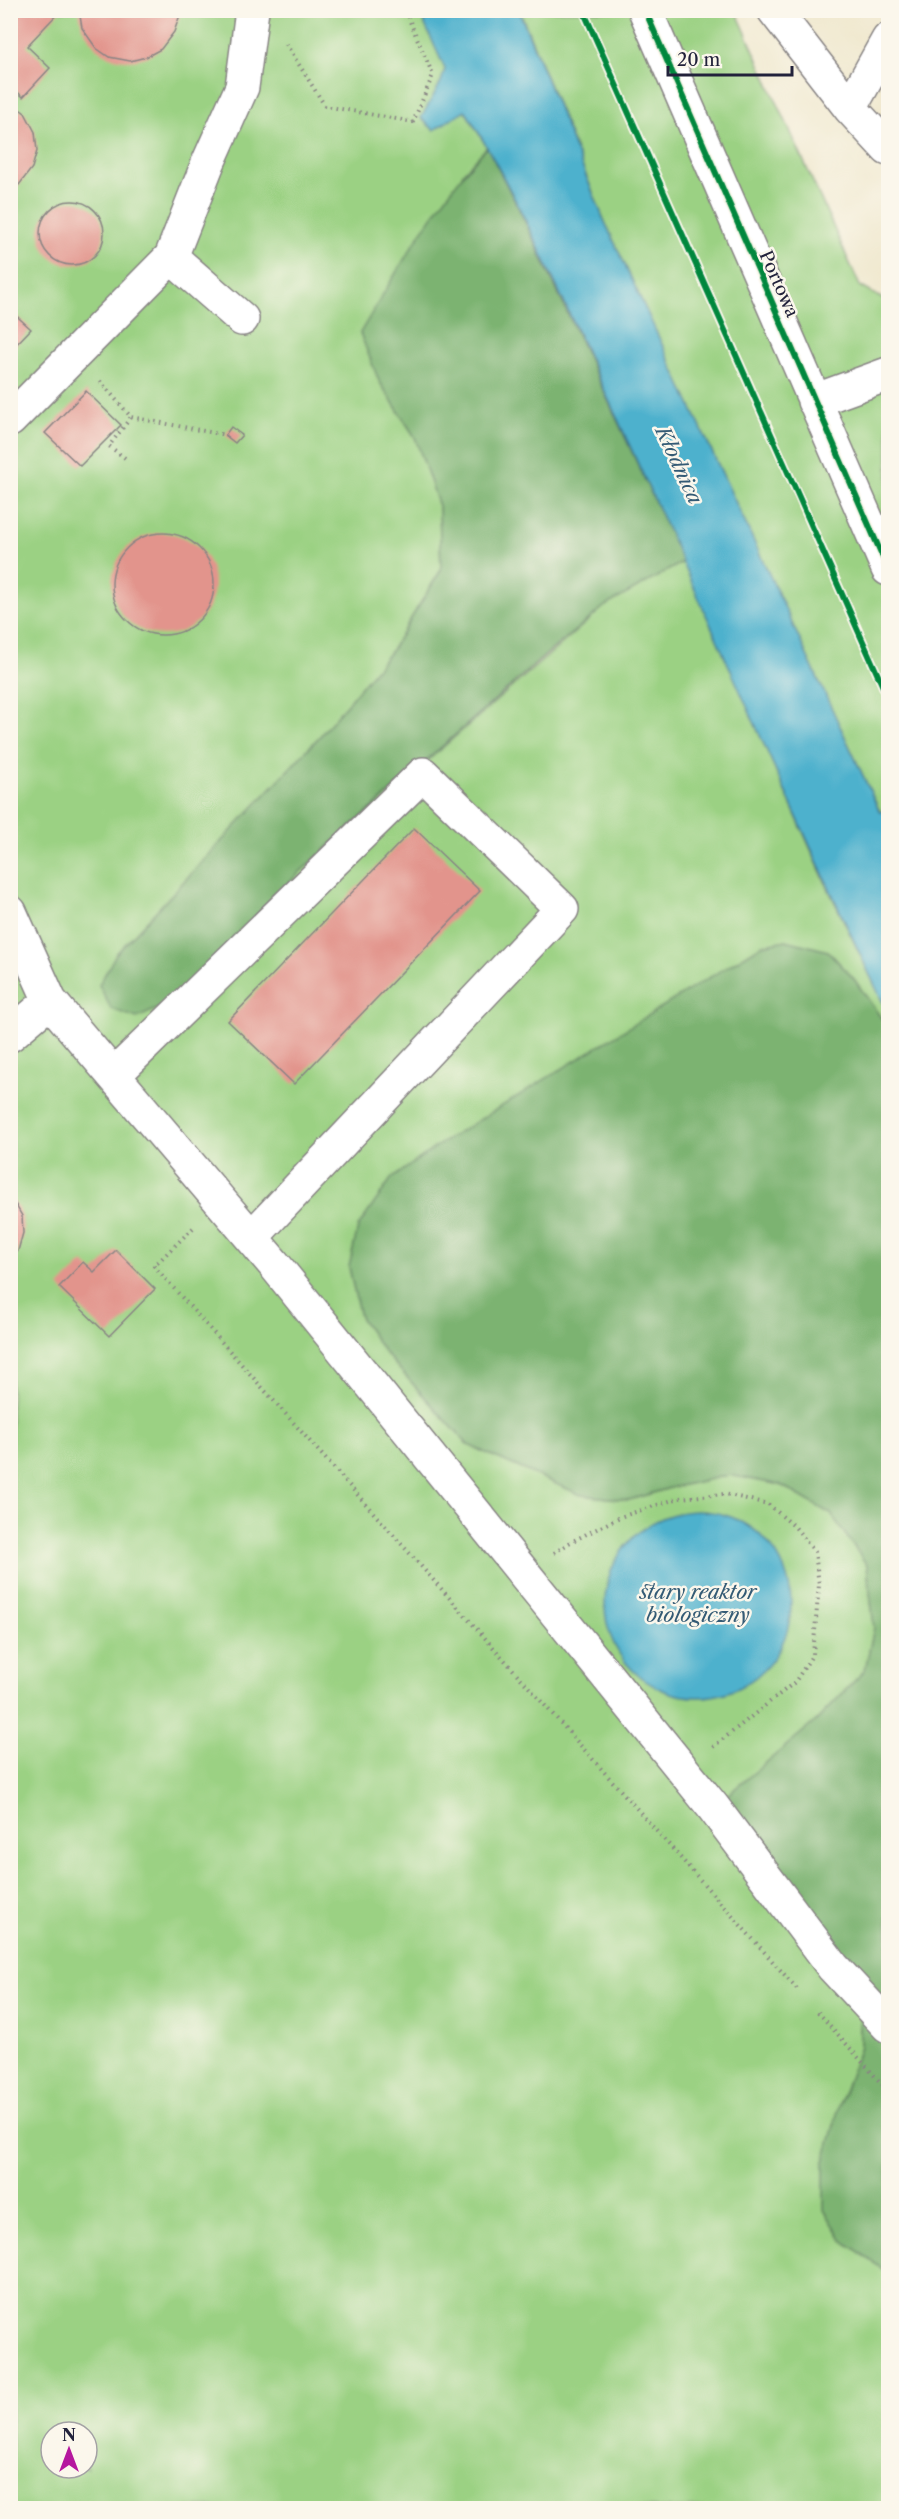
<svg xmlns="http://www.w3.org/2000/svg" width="899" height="2519" font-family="'Libre Caslon Text',serif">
  <rect width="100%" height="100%" fill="#fbf7ec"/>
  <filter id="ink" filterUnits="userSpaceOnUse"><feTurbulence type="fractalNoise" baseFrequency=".0167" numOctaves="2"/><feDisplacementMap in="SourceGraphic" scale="12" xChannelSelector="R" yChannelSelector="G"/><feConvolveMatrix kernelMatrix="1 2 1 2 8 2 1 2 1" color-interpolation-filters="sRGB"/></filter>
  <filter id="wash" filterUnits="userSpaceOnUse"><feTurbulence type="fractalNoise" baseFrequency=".008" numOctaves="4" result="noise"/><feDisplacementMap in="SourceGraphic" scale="24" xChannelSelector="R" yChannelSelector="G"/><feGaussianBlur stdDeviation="1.35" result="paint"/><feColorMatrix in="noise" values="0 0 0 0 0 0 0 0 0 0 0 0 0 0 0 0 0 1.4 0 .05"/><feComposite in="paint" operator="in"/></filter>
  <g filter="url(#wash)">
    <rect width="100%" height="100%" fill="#efe7cc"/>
    <path fill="#9bd183" stroke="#5e7a5f" stroke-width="1.5" fill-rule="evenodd" d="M11,11H419L445,69L441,82L421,118L434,130L464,109L487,147L463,173L379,381L415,437L439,506L441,570L391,651L320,736L116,954L301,871L605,606L683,562L827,886L888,1013V1028L854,979L828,951L349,1267L360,1317L384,1352L468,1445L582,1495L629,1500L670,1488L729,1475L781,1485L831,1514L867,1565L874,1628L865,1670L817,1720L860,2014V2047L839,2107L843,2240L888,2273V2508H11ZM51,2432H87V2468H51Z
      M520,11H736L860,286L888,302V810L880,812L604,220Z"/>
    <path fill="#7cb371" stroke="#4f6a56" stroke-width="1.5" d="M487,147L521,213L683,562L605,606L548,653L301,871L168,1004L137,1018L111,1009L99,985L116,954L320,736L391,651L441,570L439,506L415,437L379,381L360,333C398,269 436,202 487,147Z
      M786,940L828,951L854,979L888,1028V2273L843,2240L824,2210V2161L839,2107L860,2047V2014L713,1807L817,1720L865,1670L874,1628L867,1565L831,1514L781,1485L729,1475L670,1488L629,1500L581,1495L468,1445L384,1352L360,1317L349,1267L358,1227L391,1179L437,1146L762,945Z"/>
    <path fill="#4eb1cd" stroke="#386a84" stroke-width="1.5" d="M419,11H519L604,220L880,812L888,810V1013C789,808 701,598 605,392C561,297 520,199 465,110L434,130L421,118L441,82L445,69Z
      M605 1604a93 93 0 1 1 186 0a93 93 0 1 1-186 0Z"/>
    <g id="blocks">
      <path fill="#e2948c" d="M10,10H61L27,46L50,68L23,97L10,85Z
        M79,10H179L180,15L174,32L161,49L146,57L130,61L109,57L96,48L82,28Z
        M10,102L25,113L35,132L37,151L32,168L19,185L10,189Z
        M40 233a32 32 0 1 1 64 0a32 32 0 1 1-64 0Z
        M10,310L31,329L10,351Z
        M86,391L121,425L80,466L45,433Z
        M231,427L242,435L235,443L225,435Z
        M112 584a51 51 0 1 1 102 0a51 51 0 1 1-102 0Z
        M414,828L480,891L294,1084L228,1021Z
        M10,1195L22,1216L23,1233L18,1251L10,1262Z
        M116,1250L155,1289L109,1336L59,1287L83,1262L94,1272Z"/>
    </g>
  </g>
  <g filter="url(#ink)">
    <use href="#blocks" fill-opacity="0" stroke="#888484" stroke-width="1.5"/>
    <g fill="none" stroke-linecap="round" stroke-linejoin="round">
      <defs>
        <path id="minor" d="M645,10L888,569
          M774,10L850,108L888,149
          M850,108L888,40
          M171,257L242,319
          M814,401L888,374
          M10,420L171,257L208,163L242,87L252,10
          M10,912L50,1001L10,1035
          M50,1001L273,1263L713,1807L833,1967L888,2026
          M114,1075L423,774L562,909L252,1237"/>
      </defs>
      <use href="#minor" stroke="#888484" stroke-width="36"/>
      <path stroke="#888484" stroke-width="4" stroke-dasharray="1.5 4.5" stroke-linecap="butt" d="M286,44L325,106L413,122L433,75L405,10
        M100,381L131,417L225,435
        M125,458L109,446L131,417
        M193,1228L154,1266L799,1991
        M554,1553L569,1543L620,1517L679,1498L725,1494L768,1504L795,1527L815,1552L819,1585L813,1654L795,1682L713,1747
        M818,2012L888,2091"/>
      <use href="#minor" stroke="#fff" stroke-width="33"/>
      <defs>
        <path id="cycleway" d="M583,10L888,698
          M645,10L888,569"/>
      </defs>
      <use href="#cycleway" stroke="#fbf7ec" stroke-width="10"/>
      <use href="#cycleway" stroke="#00873e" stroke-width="6"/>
    </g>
  </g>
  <g text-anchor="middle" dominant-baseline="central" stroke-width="5" stroke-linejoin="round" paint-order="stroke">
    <g font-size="18" fill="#22223b" stroke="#fbf7ec">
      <text transform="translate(779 284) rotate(66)">Portowa</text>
    </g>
    <g font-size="20" font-style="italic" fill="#345b75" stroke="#fbf7ec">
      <text transform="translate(679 465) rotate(65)">Kłodnica</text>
      <text x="698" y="1592">stary reaktor<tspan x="698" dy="23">biologiczny</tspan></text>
    </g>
  </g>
  <rect width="899" height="2519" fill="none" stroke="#fbf7ec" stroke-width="36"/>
  <g transform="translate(69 2450)"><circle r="28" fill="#fbf7ec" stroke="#a4a2a5" stroke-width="1.5"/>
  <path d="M0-4.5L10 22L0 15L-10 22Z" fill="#b5179e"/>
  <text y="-9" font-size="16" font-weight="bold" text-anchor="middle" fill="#22223b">N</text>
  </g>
  <path d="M668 66v9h124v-9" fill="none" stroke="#22223b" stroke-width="3"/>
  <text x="677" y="66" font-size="18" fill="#22223b" stroke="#fbf7ec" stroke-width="4.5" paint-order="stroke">20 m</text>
</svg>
